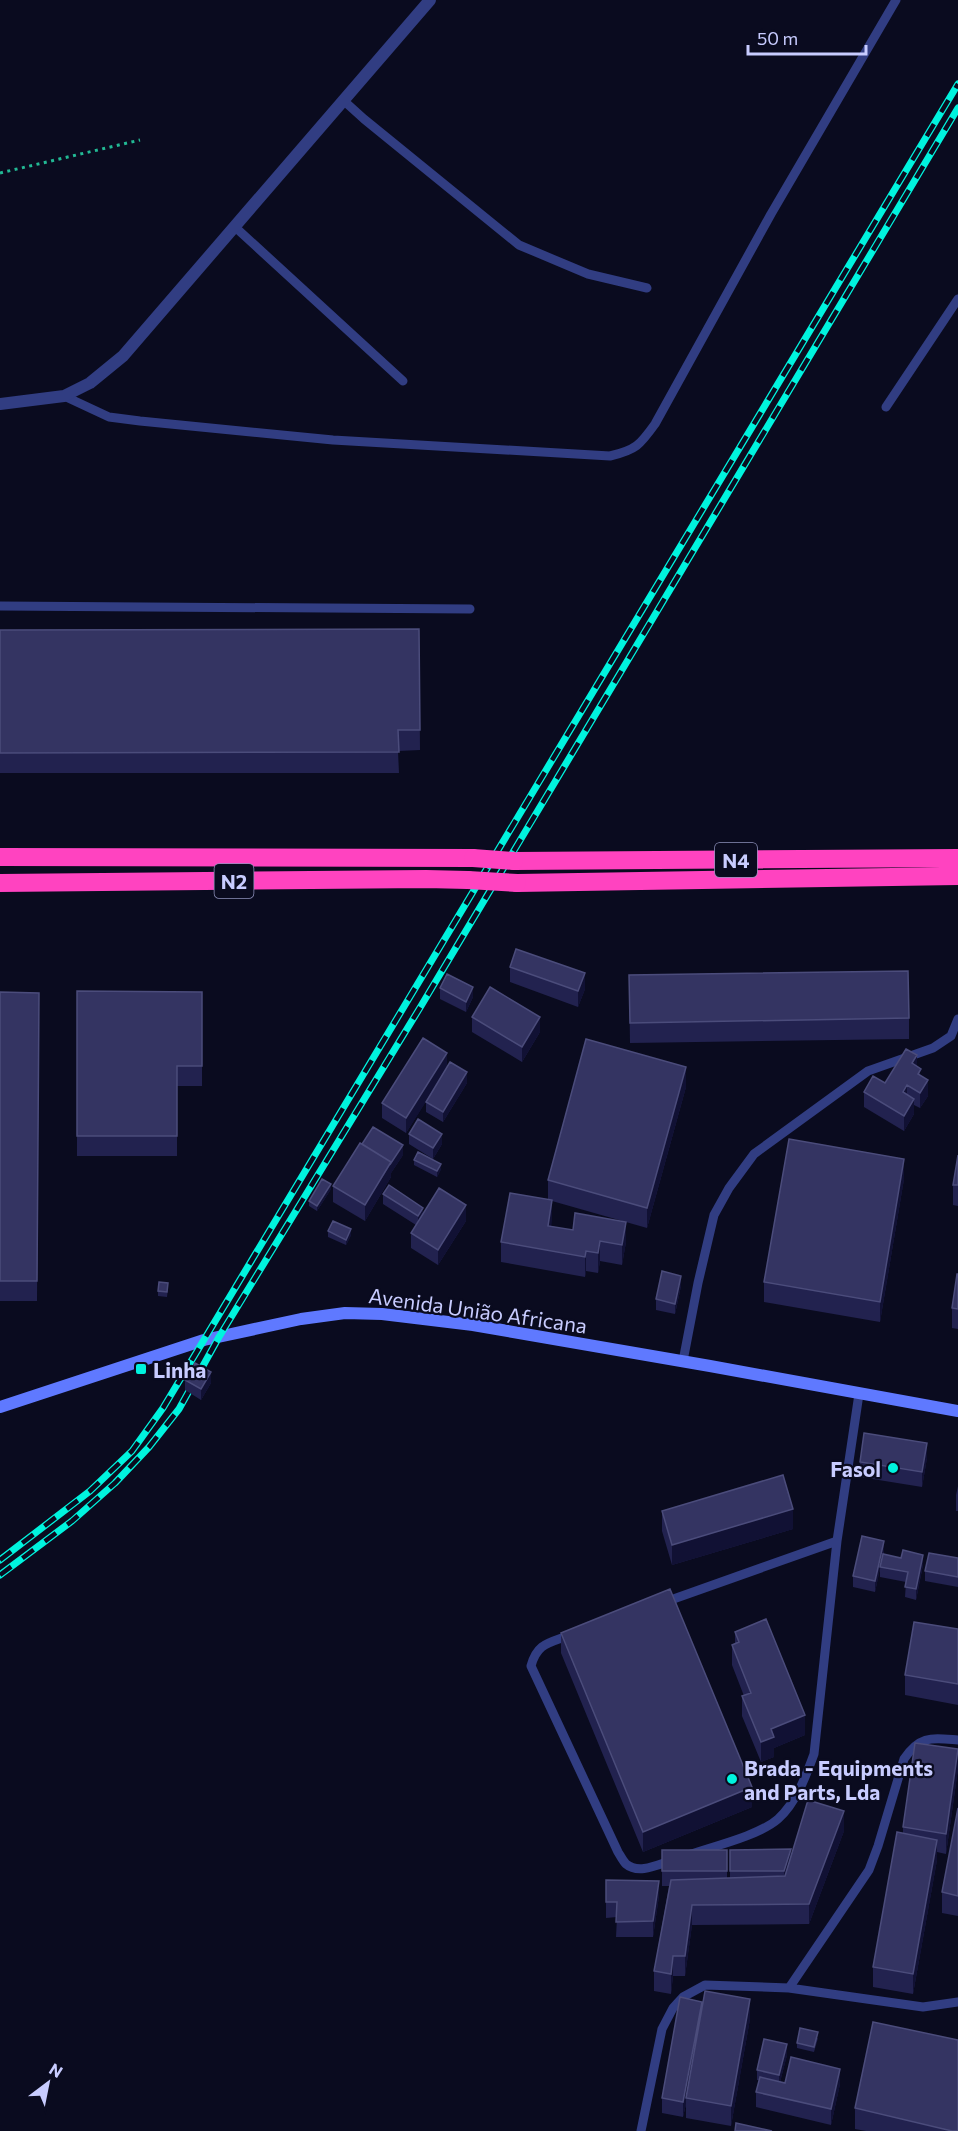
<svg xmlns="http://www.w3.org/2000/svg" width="958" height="2131" font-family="Commissioner,sans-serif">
  <rect width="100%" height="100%" fill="#0a0b1f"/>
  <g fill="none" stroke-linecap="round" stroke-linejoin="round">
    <path stroke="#22b994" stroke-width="3" stroke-dasharray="3 4.5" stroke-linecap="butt" d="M0,173L140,140"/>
    <path stroke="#313d82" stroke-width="9" d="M343,100L364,119L519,245L588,274L647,288
      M235,227L403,381
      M64,396L109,417L140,421L333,440L610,456C636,450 640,445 655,424L771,214L896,0
      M886,407L958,299
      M0,606L470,609
      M683,1361L698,1283L714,1215L729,1188L754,1154L868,1071L933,1048L951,1036L958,1019
      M665,1602L837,1541
      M570,1635C549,1643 537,1643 531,1666L618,1852C620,1855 623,1861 626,1864C639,1875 659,1864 673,1860
      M691,1854C715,1846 760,1835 778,1819C796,1803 806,1776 814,1754L837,1541L859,1394
      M789,1988L869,1870L878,1846L904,1759C920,1735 932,1738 958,1740
      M641,2131L662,2029L673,2008L683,1997L705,1985L789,1988L923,2007L958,2002"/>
    <path stroke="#313d82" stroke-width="12" d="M0,404L64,396L90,383L123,356L430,0"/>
    <path stroke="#5f79ff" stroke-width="12" d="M0,1407L204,1340L301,1319L345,1313L382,1314L473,1325L710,1366L958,1411"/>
    <path stroke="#ff43c0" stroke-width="18" d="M0,857L473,858
      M514,861L958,858
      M0,883L426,879L468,880
      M517,883L958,876"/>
    <defs>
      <path id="rail" d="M0,1560L90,1491L132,1451L163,1408L958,84
        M0,1575L72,1521L115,1483L149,1447L179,1409L219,1337L421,1006L958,108"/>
    </defs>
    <use href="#rail" stroke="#00f3de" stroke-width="7"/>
    <use href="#rail" stroke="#0a0b1f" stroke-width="4.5" stroke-dasharray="14" stroke-linecap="butt"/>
    <path stroke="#ff43c0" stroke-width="18" d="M473,858L514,861
      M468,880L517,883"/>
  </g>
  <path fill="#22224f" d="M419,629L420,750L398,751L399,773H0V630Z
    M510,967L585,989L578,1007L510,982Z
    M629,975L909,1018V1039L630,1043Z
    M440,988L473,997L466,1012L440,999Z
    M77,991L202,992V1086H177V1156H77Z
    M0,992L39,993L37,1301H0Z
    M472,1017L540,1032L522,1062L472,1032Z
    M917,1066L928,1096L920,1108L914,1105V1114L904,1131L864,1107V1092L885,1083Z
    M447,1067L467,1083L443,1122L426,1112V1102L431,1093L406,1133L382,1118V1103Z
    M686,1087L647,1228L552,1201L551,1226L626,1242L622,1265L600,1261L598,1273L586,1271L585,1277L501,1262V1242L548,1200V1180Z
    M409,1134L442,1144L433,1159L409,1144Z
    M403,1155L391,1173V1177L365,1221L333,1202V1186Z
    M958,1155V1206L953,1205V1185Z
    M414,1160L441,1169L437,1177L414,1165Z
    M904,1179L880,1322L764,1302V1282Z
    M331,1189L317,1211L309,1206V1201Z
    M383,1194L423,1213L466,1221L438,1265L411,1248V1233L416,1225L383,1204Z
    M328,1231L351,1235L346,1245L328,1237Z
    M958,1274V1329L952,1328V1308Z
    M681,1286L675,1314L656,1310V1299Z
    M168,1288L167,1297L158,1296V1291Z
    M185,1380L211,1383L201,1400L185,1390Z
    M927,1458L922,1487L860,1477V1462Z
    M958,1486V1511H956V1495Z
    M662,1511L793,1529L672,1565L662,1531Z
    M884,1551V1554L923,1565L916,1600L905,1597L906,1582L880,1577V1568L875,1592L853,1587V1576Z
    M958,1558V1587L925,1581V1571Z
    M958,1629V1705L905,1695V1675Z
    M735,1632L805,1735L774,1748V1757L761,1762L742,1716V1696H744L732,1665V1645L735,1644Z
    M561,1633L752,1807L643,1852L561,1653Z
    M958,1769L946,1854L937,1852V1860L913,1994L873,1987V1967L903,1834V1827Z
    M958,1808V1916L942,1913V1892Z
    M844,1831L809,1924L692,1925L685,1976H673L671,1994L654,1991V1971L669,1886H662V1850H727V1878H730V1850L791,1858Z
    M606,1880L659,1896L653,1937H616L617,1917L606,1918Z
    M702,2011L750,2019L731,2126L686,2118V2104L683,2117L662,2113V2098Z
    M818,2038L814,2052L797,2048V2043Z
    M787,2055L780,2082L785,2083L840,2084L831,2125L756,2107V2092L759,2080H757V2070Z
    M855,2108L958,2131H866L855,2129Z"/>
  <path fill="#111134" d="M585,973V989L578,1007V991Z
    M473,987V997L466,1012V1002Z
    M540,1017V1032L522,1062V1047Z
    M447,1053V1069L406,1133V1118Z
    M917,1055V1071L912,1063Z
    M686,1067V1087L647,1228V1208Z
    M467,1072V1083L443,1122V1112Z
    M928,1080V1096L920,1108V1093Z
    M907,1085V1101L903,1092Z
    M914,1099V1114L904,1131V1116Z
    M442,1134V1144L433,1159V1148Z
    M403,1145V1155L391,1173V1177L365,1221V1205Z
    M904,1159V1179L880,1322V1302Z
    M441,1164V1169L437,1177V1171Z
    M331,1184V1189L317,1211V1206Z
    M552,1200V1221L548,1246V1226Z
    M466,1205V1221L438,1265V1250Z
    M423,1208V1218L418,1227V1216Z
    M626,1222V1242L622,1265V1245Z
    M351,1229V1235L346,1245V1240Z
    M600,1241V1261L598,1273V1253Z
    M586,1251V1271L585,1277V1257Z
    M681,1276V1286L675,1314V1304Z
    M211,1372V1383L201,1400V1389Z
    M927,1443V1458L922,1487V1472Z
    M793,1509V1529L672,1565V1545Z
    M884,1541V1551L875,1592V1581Z
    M923,1555V1565L916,1600V1589Z
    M805,1715V1735L774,1748V1757L761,1762V1742L771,1729Z
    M958,1749V1769L946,1854V1834Z
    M752,1787V1807L643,1852V1832Z
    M844,1811V1831L809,1924V1904Z
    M937,1840V1860L913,1994V1974Z
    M791,1849V1865L784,1886V1871Z
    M659,1881V1896L653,1937V1921Z
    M692,1905V1925L685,1976V1956Z
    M673,1956V1976L671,1994V1974Z
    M750,1999V2019L731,2126V2106Z
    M702,2002V2017L686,2098V2104L683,2117V2102Z
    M787,2044V2055L779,2086V2075Z
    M840,2069V2084L831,2125V2109Z"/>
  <path fill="#343462" stroke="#4b4c7b" stroke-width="1.5" d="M419,629L420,730H398L399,752L0,753V630Z
    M516,949L585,973L578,991L510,967Z
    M908,971L909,1018L630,1023L629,975Z
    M447,974L473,987L466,1002L440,988Z
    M490,987L540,1017L522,1047L472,1017Z
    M77,991L202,992V1066H177V1136H77Z
    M0,992L39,993L37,1281H0Z
    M423,1038L447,1053L406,1118L382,1103Z
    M586,1039L686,1067L647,1208L548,1180Z
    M906,1049L917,1055L912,1063L921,1069L918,1074L928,1080L920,1093L907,1085L903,1092L914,1099L904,1116L864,1092L873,1076L885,1083Z
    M450,1062L467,1072L443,1112L426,1102Z
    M418,1119L442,1134L433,1148L409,1134Z
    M373,1127L403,1145L391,1163V1162L362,1144Z
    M789,1139L904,1159L880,1302L764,1282Z
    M360,1143L391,1162L365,1205L333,1186Z
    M418,1152L441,1164L437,1171L414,1160Z
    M958,1155V1185H953Z
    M322,1179L331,1184L317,1206L309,1201Z
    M389,1185L423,1208L418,1216L383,1194Z
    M439,1188L466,1205L438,1250L411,1233Z
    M510,1193L552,1200L548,1226L573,1230L575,1213L626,1222L622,1245L600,1241L598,1253L586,1251L585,1257L501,1242Z
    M333,1221L351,1229L346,1240L328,1231Z
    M662,1271L681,1276L675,1304L656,1299Z
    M957,1274H958V1309L952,1308Z
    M159,1282L168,1283L167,1292L158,1291Z
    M195,1363L211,1372L201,1389L185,1380Z
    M864,1433L927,1443L922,1472L860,1462Z
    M783,1475L793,1509L672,1545L662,1511Z
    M862,1536L884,1541L875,1581L853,1576Z
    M903,1550L923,1555L916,1589L905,1587L908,1572L880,1567L883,1554L901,1558Z
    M929,1553L958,1558V1577L925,1571Z
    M670,1589L752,1787L643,1832L561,1633Z
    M766,1619L805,1715L771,1729L774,1737L761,1742L742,1696L751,1693L732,1645L739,1642L735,1632Z
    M914,1622L958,1629V1684L905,1675Z
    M915,1743L958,1749L946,1834L903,1827Z
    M808,1800L844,1811L809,1904L692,1905L685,1956H673L671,1974L654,1971L671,1880L785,1876Z
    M958,1808V1896L942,1892Z
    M897,1832L937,1840L913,1974L873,1967Z
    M791,1849L784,1871H730V1850Z
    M662,1850H727V1871H662Z
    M606,1880L659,1881L653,1921L616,1922L617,1902H606Z
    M705,1991L750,1999L731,2106L686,2098Z
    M680,1997L702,2002L683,2102L662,2098Z
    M873,2022L958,2040V2131H952L855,2108Z
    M800,2028L818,2032L814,2047L797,2043Z
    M764,2039L787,2044L779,2075L757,2070Z
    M791,2057L840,2069L831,2109L756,2092L760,2077L785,2083Z
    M736,2123L772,2131H735Z"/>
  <g fill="#00f3de" stroke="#0a0b1f" stroke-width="2">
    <rect x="135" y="1363" width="12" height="12" rx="3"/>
    <circle cx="893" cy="1468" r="6"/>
    <circle cx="732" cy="1779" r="6"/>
  </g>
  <g text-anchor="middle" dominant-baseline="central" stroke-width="4.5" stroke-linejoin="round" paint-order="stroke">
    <g fill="#0a0b1f" stroke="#8f92bc" stroke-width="1.5">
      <rect x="715" y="843" width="42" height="34" rx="4.5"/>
      <rect x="214.5" y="864" width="39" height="34" rx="4.5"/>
    </g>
    <g font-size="20" font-weight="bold" fill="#c8ccff">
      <text x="736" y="860">N4</text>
      <text x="234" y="881">N2</text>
    </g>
    <g font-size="21" fill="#c8ccff" stroke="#0a0b1f">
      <text transform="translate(478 1310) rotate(8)">Avenida União Africana</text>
    </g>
    <g font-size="21" font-weight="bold" fill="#c8ccff" stroke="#0a0b1f" text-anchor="start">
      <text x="153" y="1369">Linha</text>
      <text x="881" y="1468" text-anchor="end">Fasol</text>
      <text x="744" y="1767">Brada - Equipments<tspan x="744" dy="24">and Parts, Lda</tspan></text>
    </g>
  </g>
  <g transform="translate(48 2083) rotate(32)" stroke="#0a0b1f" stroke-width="4.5" paint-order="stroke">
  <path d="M0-4.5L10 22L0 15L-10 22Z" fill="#c8ccff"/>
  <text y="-9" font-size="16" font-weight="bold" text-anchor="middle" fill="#c8ccff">N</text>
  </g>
  <path d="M748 45v9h118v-9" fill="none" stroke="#c8ccff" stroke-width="3"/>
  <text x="757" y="45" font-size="18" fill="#c8ccff" stroke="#0a0b1f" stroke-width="4.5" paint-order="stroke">50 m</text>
</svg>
